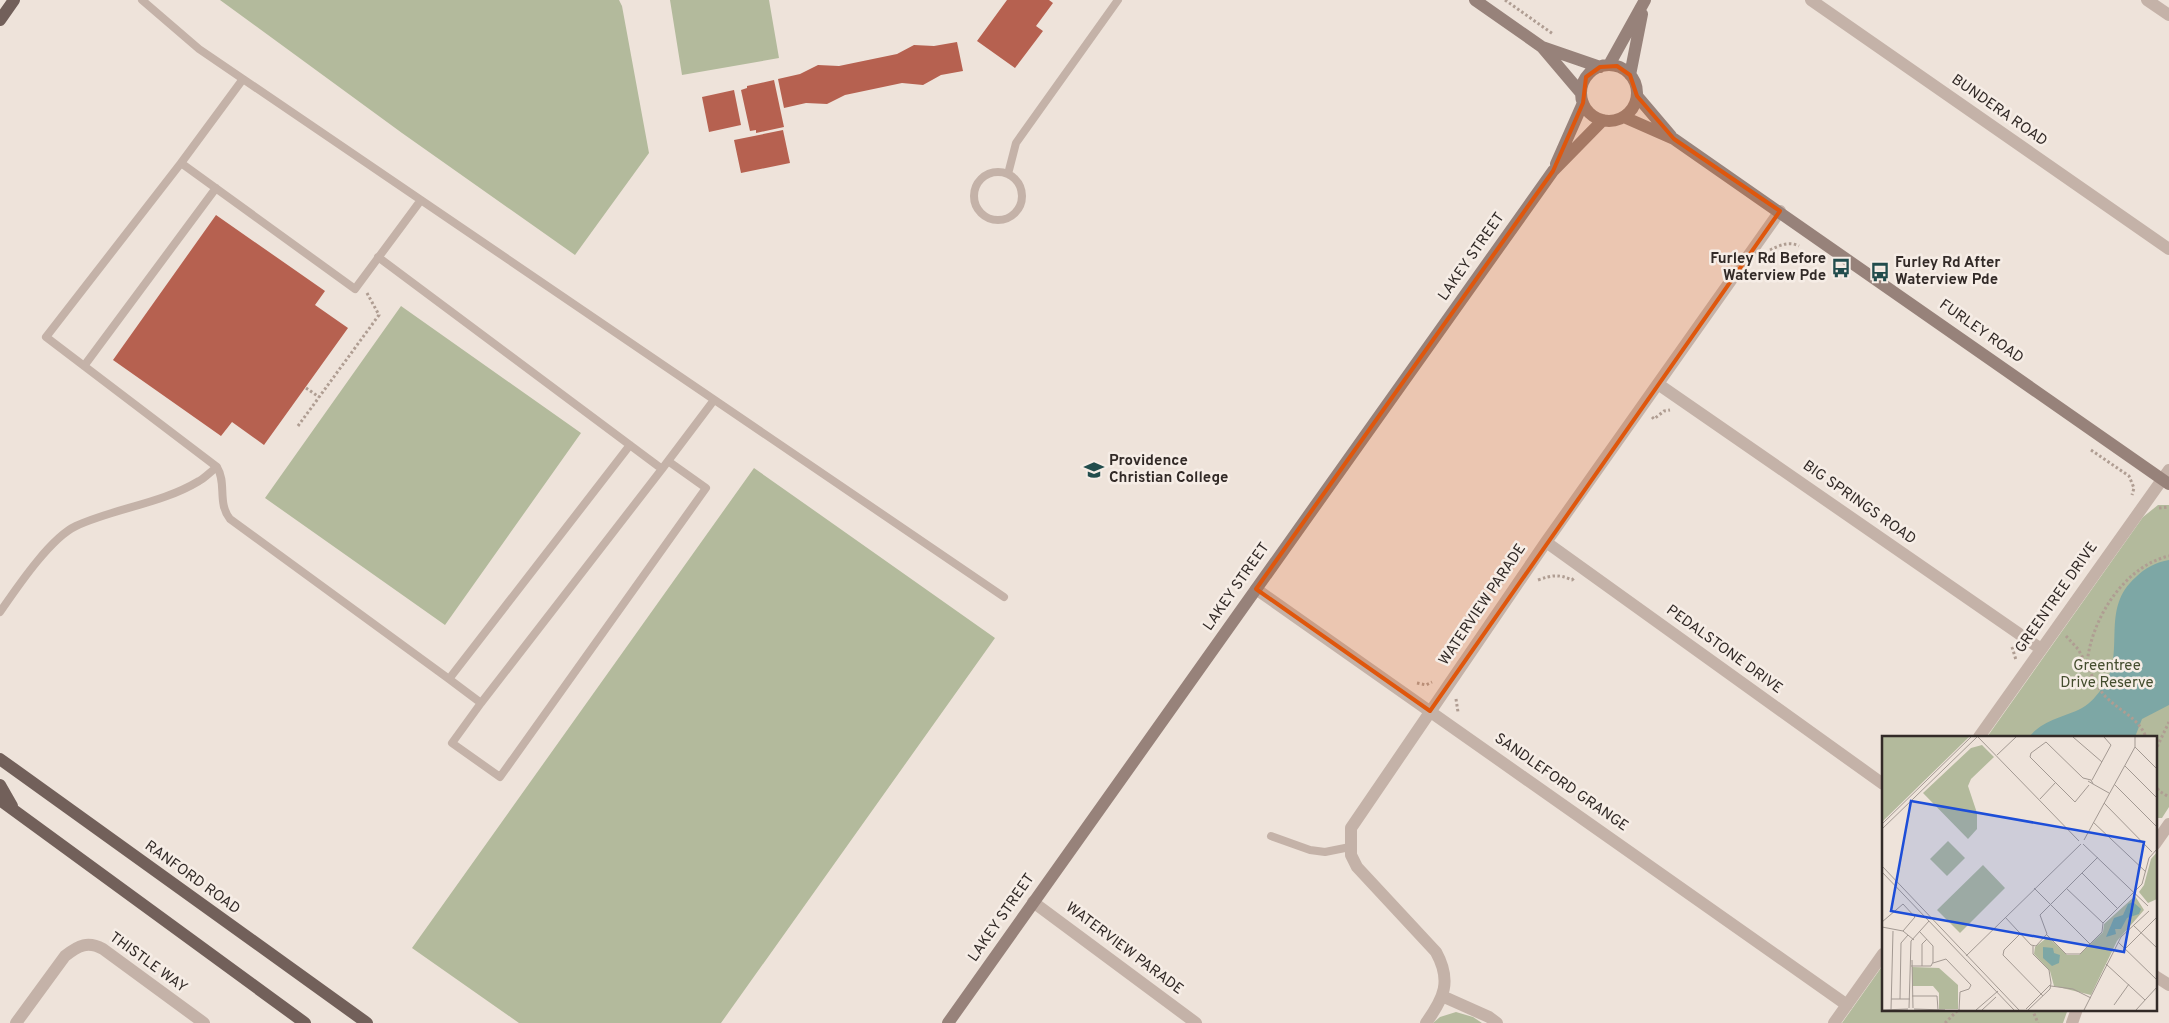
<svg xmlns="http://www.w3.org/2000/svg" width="2169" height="1023" font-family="Overpass,sans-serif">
  <rect width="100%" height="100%" fill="#eee3da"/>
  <path fill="#b3ba9c" d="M220,0H619L622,6L649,153L575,255L402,133Z
    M670,0H769L779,58L682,75Z
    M401,306L581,433L445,625L265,498Z
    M754,468L995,638L721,1023H519L412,948Z
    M2158,505H2169V807L2162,818H2155V737H1987L2143,517Z
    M1883,965V1009H2068L2063,1023H1842Z
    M1456,1012L1473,1017L1482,1023H1433L1440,1017Z"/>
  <path fill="#7da7a5" d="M2169,560V705L2142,719L2135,737H2029C2044,719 2063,718 2082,708C2091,703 2097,695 2103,687C2127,653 2099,609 2136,577C2145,568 2156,562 2169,560Z"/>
  <path fill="#b66150" d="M1007,0H1049L1053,3L1036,26L1043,31L1015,68L977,41Z
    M957,42L963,71L941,75L923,85L902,83L845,95L827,104L806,103L784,108L778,79L800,74L818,65L839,66L897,54L914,45L934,46Z
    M774,80L784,127L756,133V130L750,131L741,90L747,88V86Z
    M734,90L741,125L709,132L702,97Z
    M783,130L790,163L741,173L734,140Z
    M216,215L325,291L315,305L348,328L264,445L232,422L221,436L113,360Z"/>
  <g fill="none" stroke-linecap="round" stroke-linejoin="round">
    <path stroke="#af9d92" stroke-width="3" stroke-dasharray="2.5 2.5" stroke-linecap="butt" d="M1505,0L1553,34
      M1770,250C1780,245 1789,241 1799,246
      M306,388L319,397
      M1652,417L1654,419L1664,411L1670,410
      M298,426L379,315L367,293
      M2091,450L2129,476L2134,488L2132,495
      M2159,508L2169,507
      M1538,580C1552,575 1559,574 1572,580L1574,578
      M2066,636L2078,649L2087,665C2090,621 2124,566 2169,556
      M2012,647L2016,660
      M2087,665C2092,676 2097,687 2105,696C2119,711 2138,717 2146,737
      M1417,683L1426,685L1432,682
      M1456,699L1458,712
      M2155,751L2169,722
      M2155,784L2159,791L2169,797
      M2032,1009L2038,1023
      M1945,1023L1959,1009"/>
    <path stroke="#c4b2a8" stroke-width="8" d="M142,0L199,49L1004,597
      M243,79L181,163L355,289L421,200
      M181,163L46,337L217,467C227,483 217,503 230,519L449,679
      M974 196a24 24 0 1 1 48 0a24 24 0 1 1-48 0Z
      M1008,174L1016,143L1118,0
      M378,257L662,469L714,400
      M84,366L216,188
      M630,445L449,679L481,703L662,469
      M0,612C16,589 50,538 76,526C115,508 161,504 199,481C205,478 211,471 217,467
      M481,703L452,743L500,777L706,488L668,461
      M1271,836L1310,850L1325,852L1350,847"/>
    <path stroke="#c4b2a8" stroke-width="12" d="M1811,0L2169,249
      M2147,0L2169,15
      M1658,384L2041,649
      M1546,542L1883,784
      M1256,589L1847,1005
      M1979,737L2169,470
      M2155,844L2169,824
      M1033,902L1196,1023
      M2155,976L2169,985
      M1442,996L1489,1017L1497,1023
      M16,1023L65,956C79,945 88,941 103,949L204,1023
      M1426,1023C1444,998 1452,981 1436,952L1357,867L1351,855V828L1546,542L1780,211
      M1834,1023L1883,954
      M2072,1023L2077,1009"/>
    <path stroke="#97827a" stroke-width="12" d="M1475,0L1542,47L1581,93
      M1542,47L1600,67
      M1609,65L1645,0
      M1581 93a28 28 0 1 1 56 0a28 28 0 1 1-56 0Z
      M1630,75L1642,14
      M1637,96L1671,136
      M1624,117L1674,139L2169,484
      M1556,164L1583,103
      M948,1023L1553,171L1603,120"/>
    <path stroke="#72605a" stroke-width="12" d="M0,20L14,0
      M0,759L367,1023
      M0,785L12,806
      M0,800L305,1023"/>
  </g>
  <path fill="#df570d" fill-opacity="0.2" stroke="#df570d" stroke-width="4" stroke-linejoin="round" d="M1617,66L1630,75L1637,96L1674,139L1780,211L1430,711L1256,589L1553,171L1583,103L1586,77L1600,67Z"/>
  <defs>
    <symbol id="bus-bare" viewBox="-9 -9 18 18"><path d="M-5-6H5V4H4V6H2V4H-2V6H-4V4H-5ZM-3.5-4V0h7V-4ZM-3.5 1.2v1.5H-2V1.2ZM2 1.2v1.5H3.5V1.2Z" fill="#224d4d" stroke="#f6ede6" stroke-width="2.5" paint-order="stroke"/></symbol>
    <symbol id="school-bare" viewBox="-9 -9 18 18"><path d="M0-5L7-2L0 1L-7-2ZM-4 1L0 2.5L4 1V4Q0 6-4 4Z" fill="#224d4d" stroke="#f6ede6" stroke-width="2.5" paint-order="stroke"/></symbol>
  </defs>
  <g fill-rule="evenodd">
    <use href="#bus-bare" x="1827" y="254" width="28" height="28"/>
    <use href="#bus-bare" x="1866" y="258" width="28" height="28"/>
    <use href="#school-bare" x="1080" y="456" width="28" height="28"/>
  </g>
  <g text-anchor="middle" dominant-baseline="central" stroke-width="5" stroke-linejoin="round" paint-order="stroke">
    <g font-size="15" fill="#322a27" stroke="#f6ede6">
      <text transform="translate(1999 111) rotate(35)">BUNDERA ROAD</text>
      <text transform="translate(1472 257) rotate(-55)">LAKEY STREET</text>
      <text transform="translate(1981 332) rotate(35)">FURLEY ROAD</text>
      <text transform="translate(1859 503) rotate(35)">BIG SPRINGS ROAD</text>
      <text transform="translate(1237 587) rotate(-55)">LAKEY STREET</text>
      <text transform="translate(2057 598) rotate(-55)">GREENTREE DRIVE</text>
      <text transform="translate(1483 605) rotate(-56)">WATERVIEW PARADE</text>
      <text transform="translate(1724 650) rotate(36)">PEDALSTONE DRIVE</text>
      <text transform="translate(1561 783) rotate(35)">SANDLEFORD GRANGE</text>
      <text transform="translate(192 878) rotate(36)">RANFORD ROAD</text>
      <text transform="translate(1002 918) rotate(-55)">LAKEY STREET</text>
      <text transform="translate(1124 949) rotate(37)">WATERVIEW PARADE</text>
      <text transform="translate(148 963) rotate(36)">THISTLE WAY</text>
    </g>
    <g font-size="15" font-weight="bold" fill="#322a27" stroke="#f6ede6" text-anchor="start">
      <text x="1826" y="259" text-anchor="end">Furley Rd Before<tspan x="1826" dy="17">Waterview Pde</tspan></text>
      <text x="1895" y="263">Furley Rd After<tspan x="1895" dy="17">Waterview Pde</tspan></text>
      <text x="1109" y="461">Providence<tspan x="1109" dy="17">Christian College</tspan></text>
    </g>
    <g font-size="15" fill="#444d2e" stroke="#f6ede6">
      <text x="2107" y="666">Greentree<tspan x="2107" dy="17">Drive Reserve</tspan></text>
    </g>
  </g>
  <g transform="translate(1882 736)">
    <rect width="275" height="275" fill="#eee3da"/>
    <path d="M0,1H87L0,86ZM100,9L112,21L89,43L86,50L95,77V93L86,103L41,57L89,12ZM66,105L83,122L65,140L48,123ZM275,116V163L266,167L257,156L262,149L269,123ZM101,129L123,152L78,197L55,174ZM253,160L262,174L235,205L209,259L172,250L168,235L152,218L153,211L166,201L185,219H197L221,196L222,188ZM30,231L57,232L76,249V273H57V257L51,250H30Z" fill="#b3ba9c"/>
    <path d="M251,166L259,173L257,178L245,182L239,193H233L234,198L224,201L232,182L241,179L246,168ZM161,211L171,212L172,217L178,219L177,227L170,230L161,222Z" fill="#7da7a5"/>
    <path fill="none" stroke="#a39992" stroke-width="1" d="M96,1L197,105M191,1L220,26M253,11L275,33M115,19L134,1M243,30L275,62M210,44L229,9L222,1M206,45L211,48L209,44L201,42L164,6L149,17L148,21L193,66L207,49M211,48L227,57M232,48L275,91M158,63L174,46M222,67L270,116M211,86L264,136M0,88L89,1M0,93L95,1M202,104L253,11V1M201,108L266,170M0,130L137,274M0,136L132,274M200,137L236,173M152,152L208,208M184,152L221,187M123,181L149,209L154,210L165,198L158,179L216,121M0,186L21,168L33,181L21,195M251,189L275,212M0,191L21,195L32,204M138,198L122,214L121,219L161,260M165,199L184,218H198L220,196L221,187L260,148L267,122L275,113M236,206L275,244M244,212L275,181M84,220L199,108M30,224L31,272M51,227L64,223L89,249L87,253L78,256L77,274M224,228L263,264M29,230H49L51,226V210L37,195M40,230V208L45,203M169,250L191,253L209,262M30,260H55L56,274M9,263H28M18,263L19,207L26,199M232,269L247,248M27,272L29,205L47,185M32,273L63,274M144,273L168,249M0,274L26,273M9,274L11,195M94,274L116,255M100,274L114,261M146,274L168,253L169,247L167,234L151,218V210M202,274L239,201L267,175M254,274L275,251"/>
    <path fill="#1d4ed8" fill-opacity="0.15" stroke="#1d4ed8" stroke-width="2.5" d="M29,65L262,106L242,216L9,175Z"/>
    <rect width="275" height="275" fill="none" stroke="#322a27" stroke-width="2.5"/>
  </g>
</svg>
